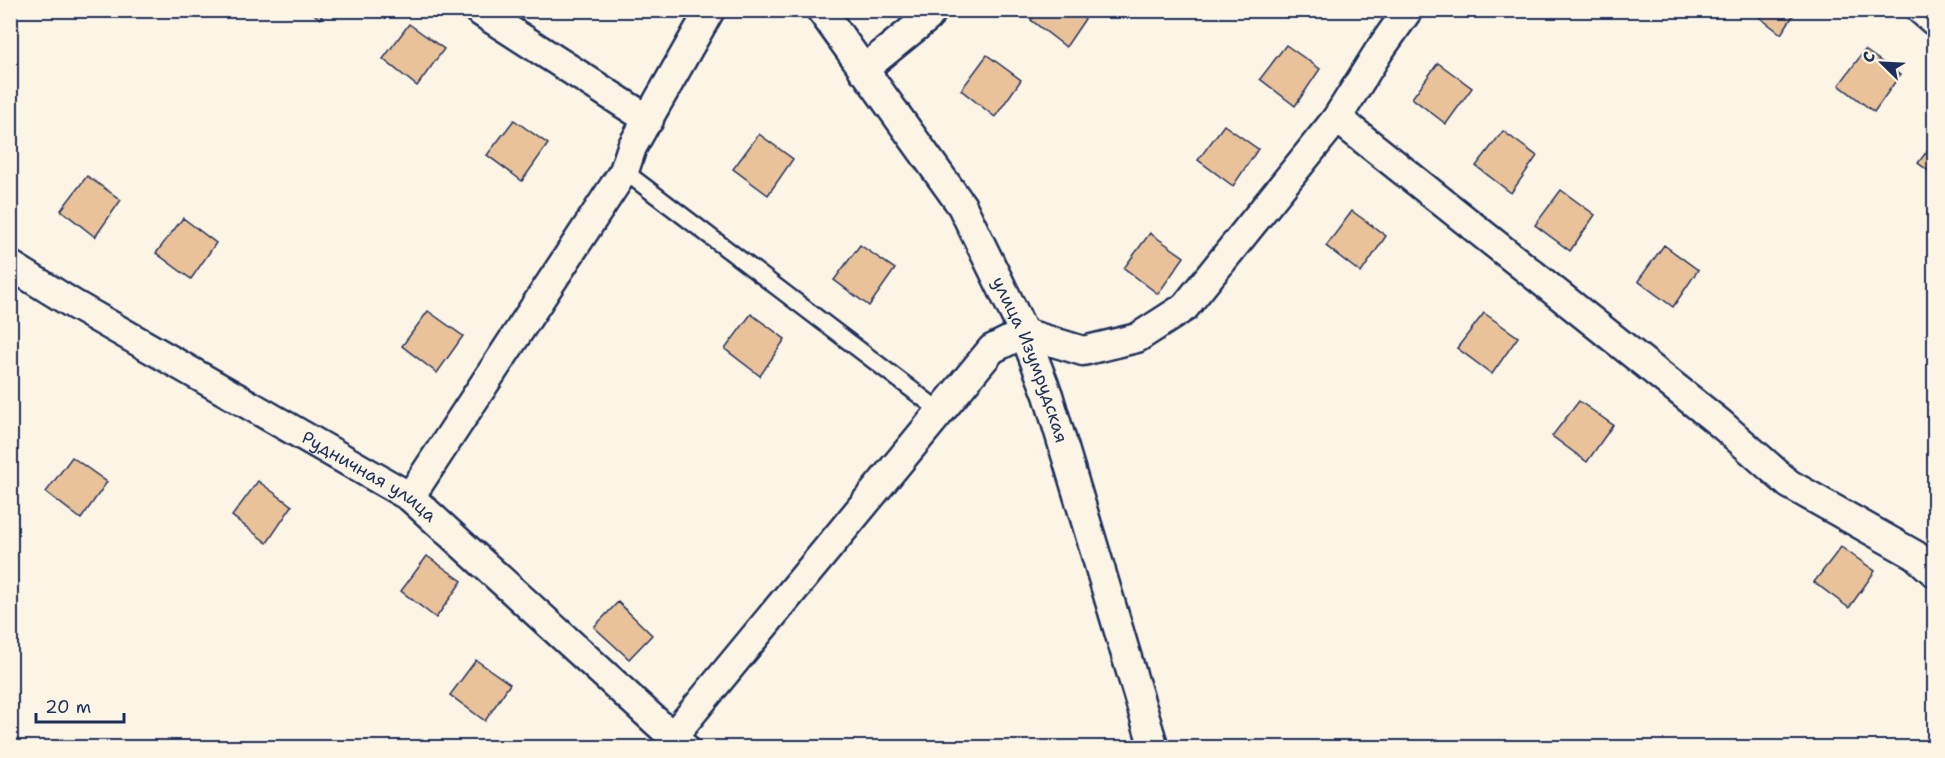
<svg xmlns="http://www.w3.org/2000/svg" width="1945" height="758" font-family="'Shantell Sans',sans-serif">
  <rect width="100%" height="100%" fill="#fcf5e5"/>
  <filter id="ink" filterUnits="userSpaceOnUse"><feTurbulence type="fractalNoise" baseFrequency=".0167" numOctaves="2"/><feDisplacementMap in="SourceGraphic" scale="12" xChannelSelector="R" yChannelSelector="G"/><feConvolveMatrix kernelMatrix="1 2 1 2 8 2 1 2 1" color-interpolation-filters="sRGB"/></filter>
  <g filter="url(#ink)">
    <path fill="#e9c299" stroke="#1b2f5e" stroke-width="1.5" d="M309,10H326L320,19Z
      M1039,10H1091L1066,47L1031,20Z
      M1750,10H1797L1781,34Z
      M409,24L444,49L417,86L383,59Z
      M1286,45L1320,69L1295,106L1260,79Z
      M1865,50L1900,75L1874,112L1839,85Z
      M987,55L1021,80L995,117L961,90Z
      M1438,63L1472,88L1446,124L1412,98Z
      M514,120L548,144L522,181L487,155Z
      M1224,125L1258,149L1233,186L1198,160Z
      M1503,131L1537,156L1511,193L1476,166Z
      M759,134L793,159L768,195L733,169Z
      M1934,142V175L1918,163Z
      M87,176L121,200L95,237L61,210Z
      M1561,190L1595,215L1570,251L1535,225Z
      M1352,211L1386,236L1361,273L1326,246Z
      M183,218L216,243L191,279L156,253Z
      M1150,233L1184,257L1158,294L1124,268Z
      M860,245L895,269L869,306L834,280Z
      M1664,245L1698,270L1673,307L1638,281Z
      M428,311L463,336L437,373L402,346Z
      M1484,313L1518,337L1492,374L1457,348Z
      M751,314L785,339L760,376L725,349Z
      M1579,401L1613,425L1587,462L1552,436Z
      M72,457L107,482L81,519L46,492Z
      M258,481L292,506L267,543L232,516Z
      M1841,547L1875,571L1849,608L1814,582Z
      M427,556L462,581L436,618L401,591Z
      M618,602L652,635L629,659L594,627Z
      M476,660L510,684L485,721L450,695Z"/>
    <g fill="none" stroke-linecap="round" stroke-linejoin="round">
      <defs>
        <path id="service" d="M624,171L940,411"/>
        <g id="minor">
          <path d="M478,10L649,120"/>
          <path id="s1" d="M821,10L962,206L1024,333L1048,395L1154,748"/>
          <path d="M1921,10L1934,21"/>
          <path d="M863,70L927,18L933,10"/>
          <path d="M1337,118L1721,424L1789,484L1915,555L1934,572"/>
          <path id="s2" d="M10,265L73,304L410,497L685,748"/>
          <path d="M410,497L624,171L632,147L710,10"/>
          <path d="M673,736L992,349L1024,333L1083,351L1137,338L1185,307L1337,118L1379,51L1408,10"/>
        </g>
      </defs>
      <use href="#service" stroke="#1b2f5e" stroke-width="20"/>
      <use href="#minor" stroke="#1b2f5e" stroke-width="33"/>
      <use href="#service" stroke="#fcf5e5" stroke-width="15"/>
      <use href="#minor" stroke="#fcf5e5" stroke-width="28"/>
    </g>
  </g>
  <g text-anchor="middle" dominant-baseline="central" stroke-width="4.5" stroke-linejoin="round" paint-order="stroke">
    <g font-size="18" fill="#1b2f5e" stroke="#fcf5e5">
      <text stroke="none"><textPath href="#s1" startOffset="410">улица Изумрудская</textPath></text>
      <text stroke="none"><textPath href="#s2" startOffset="417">Рудничная улица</textPath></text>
    </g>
  </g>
  <rect width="1945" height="758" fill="none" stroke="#fcf5e5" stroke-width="36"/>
  <rect x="18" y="18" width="1909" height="722" fill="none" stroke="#1b2f5e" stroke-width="2" filter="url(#ink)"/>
  <g transform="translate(1882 63) rotate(294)" stroke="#fcf5e5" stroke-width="4.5" paint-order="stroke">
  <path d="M0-4.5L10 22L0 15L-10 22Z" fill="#1b2f5e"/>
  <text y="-9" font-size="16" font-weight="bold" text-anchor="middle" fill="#1b2f5e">С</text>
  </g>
  <path d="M36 713v9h88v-9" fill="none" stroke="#1b2f5e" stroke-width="3"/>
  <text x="45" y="713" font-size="18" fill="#1b2f5e" stroke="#fcf5e5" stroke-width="4.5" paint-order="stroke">20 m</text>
</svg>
